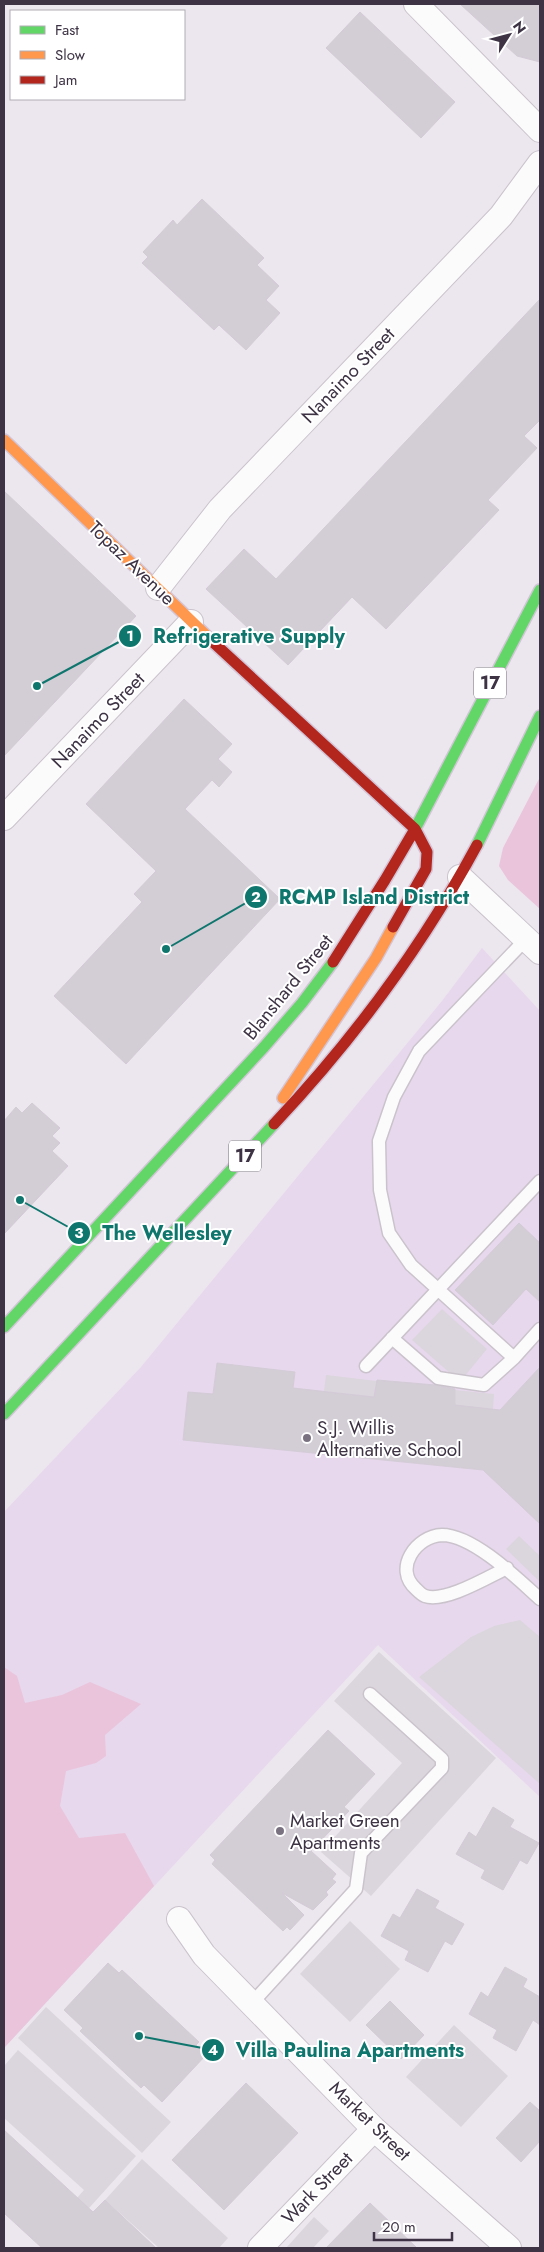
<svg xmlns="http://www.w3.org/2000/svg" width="544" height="2252" font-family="Jost,sans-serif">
  <rect width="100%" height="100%" fill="#ece6ee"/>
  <path fill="#e7d8ed" d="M482,948L540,1011V1797L378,1645L4,2048V1512L141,1367L442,1001Z"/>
  <path fill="#eac4db" d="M540,777V909L508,880L499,866L503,848Z
    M4,1667L17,1676L25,1703L62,1695L90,1682L141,1704L105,1735L106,1756L96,1763L66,1771L60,1806L79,1838L125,1833L154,1886L4,2048Z"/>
  <path fill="#dbd6dd" d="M442,1309L487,1349L464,1377L451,1374L412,1340Z
    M326,1375L377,1381L376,1397L324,1391Z
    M455,1390L494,1394L493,1409L454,1405Z
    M519,1536L540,1556V1582L506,1549Z
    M520,1620L540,1637V1784L419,1677L471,1637L494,1626Z
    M379,1652L496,1758L371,1896L321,1852L402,1763L334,1701Z
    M350,1921L400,1969L350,2022L300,1974Z
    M46,2007L171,2122L142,2153L18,2038Z
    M454,2025L508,2076L461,2127L406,2077Z
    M18,2050L136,2156L53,2248L41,2239L84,2190L4,2118V2066Z
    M142,2159L228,2238L219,2248H159L105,2200Z
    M314,2217L329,2231L313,2248H286Z"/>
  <path fill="#d3cdd6" stroke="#d3ccd6" d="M460,4H540V62L517,56Z
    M360,12L455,102L421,138L326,48Z
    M202,199L264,258L257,265L279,286L266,300L280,313L246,350L219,325L214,330L142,263L148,257L143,252L173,220L177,225Z
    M540,299V420L524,436L537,448L488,500L499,510L386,629L352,597L288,665L206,589L244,549L276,579Z
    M4,491L136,616L4,756Z
    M184,699L232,744L218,759L232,772L219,787L212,780L185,809L280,899L126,1064L54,996L142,902L134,894L156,871L86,804Z
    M32,1103L60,1128L52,1136L60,1143L52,1151L68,1166L4,1234V1121L16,1107L22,1113Z
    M519,1223L540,1243V1302L526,1289L493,1325L455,1290Z
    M217,1363L295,1372L293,1388L374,1397L377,1380L435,1385L455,1389V1405L500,1410L540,1367V1524L483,1470L183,1440L188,1392L213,1394Z
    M328,1730L375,1774L344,1807L349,1811L311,1851L336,1874L332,1879L336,1882L326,1892L328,1895L313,1910L282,1893L304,1915L290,1930L287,1927L283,1931L212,1864L215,1860L210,1855Z
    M493,1807L514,1820L510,1827L539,1843L527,1864L520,1860L503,1890L481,1878L485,1870L456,1854L469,1832L476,1837Z
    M417,1889L439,1901L435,1908L464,1924L452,1945L445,1941L428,1972L405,1960L409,1951L381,1936L393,1914L400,1918Z
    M108,1963L119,1973L122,1970L136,1983L199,2042L196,2045L206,2055L162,2102L144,2085L141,2088L80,2031L83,2028L64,2010Z
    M505,1967L527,1979L523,1987L540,1997V2025L533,2020L516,2051L493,2038L497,2030L469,2014L481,1992L488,1997Z
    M390,2001L424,2035L401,2059L366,2025Z
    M246,2083L298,2133L224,2210L172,2160Z
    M530,2102L540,2111V2141L521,2162L496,2138Z
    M4,2130L93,2212L105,2200L156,2248H42L4,2213Z
    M370,2203L417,2248H326Z"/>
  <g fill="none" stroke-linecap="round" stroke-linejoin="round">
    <defs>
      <path id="lane" d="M392,1338L438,1378L484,1385L514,1358L540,1329
        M514,1358L411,1265L389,1233L380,1190L379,1141L394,1097L419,1051L526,939
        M366,1366L540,1181
        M507,1568C488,1577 445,1603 425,1596C422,1595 418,1591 416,1589C393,1569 416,1536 442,1535C473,1535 518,1579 540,1599
        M253,2002L356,1889L361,1853L442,1768V1759L370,1694"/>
      <path id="street" d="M416,4L540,130
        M158,588L220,509L501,216L540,163
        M4,818L191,622
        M460,877L540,952
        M179,1919L204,1955L374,2129L509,2248
        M260,2248L374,2129"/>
      <path id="fast" d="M415,829L540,590
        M477,845L540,716
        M4,1327L264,1047L302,1003L333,962
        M4,1414L274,1124"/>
      <path id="slow" d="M4,440L214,643
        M283,1098L376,958L393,927"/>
      <path id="jam" d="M214,643L415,829
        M393,927L426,869L427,852L415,829
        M333,962L385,880L415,829
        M274,1124C354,1039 422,947 477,845"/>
    </defs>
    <use href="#lane" stroke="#cac3cc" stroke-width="15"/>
    <use href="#street" stroke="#cac3cc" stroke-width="26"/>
    <use href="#fast" stroke="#d2c5d7" stroke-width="14"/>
    <use href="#slow" stroke="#d2c5d7" stroke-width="14"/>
    <use href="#jam" stroke="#d2c5d7" stroke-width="14"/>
    <use href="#lane" stroke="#fcfbfc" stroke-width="12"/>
    <use href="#street" stroke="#fcfbfc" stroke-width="24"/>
    <use href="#fast" stroke="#63d668" stroke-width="11"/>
    <use href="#slow" stroke="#ff974d" stroke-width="11"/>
    <use href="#jam" stroke="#b3261e" stroke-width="11"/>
  </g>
  <g fill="#7a7280" stroke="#fff" stroke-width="2">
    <circle cx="307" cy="1438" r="5"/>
    <circle cx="280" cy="1831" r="5"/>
  </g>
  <g text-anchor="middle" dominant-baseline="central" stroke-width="4" stroke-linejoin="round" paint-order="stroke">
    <g fill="#fff" stroke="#77707c" stroke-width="1">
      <rect x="474" y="667.5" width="32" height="31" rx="4"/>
      <rect x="229" y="1140.5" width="32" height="31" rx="4"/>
    </g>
    <g font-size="18" font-weight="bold" fill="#3d3344">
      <text x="490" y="683">17</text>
      <text x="245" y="1156">17</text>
    </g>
    <g font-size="19" fill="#3d3344" stroke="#fff">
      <text transform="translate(348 375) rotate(-46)">Nanaimo Street</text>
      <text transform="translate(132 563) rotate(44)">Topaz Avenue</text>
      <text transform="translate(98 720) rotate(-46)">Nanaimo Street</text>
      <text transform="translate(288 987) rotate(-51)">Blanshard Street</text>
      <text transform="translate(370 2121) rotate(44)">Market Street</text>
      <text transform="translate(317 2188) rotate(-46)">Wark Street</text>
    </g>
    <g font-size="19" fill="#3d3344" stroke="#fff" text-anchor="start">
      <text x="317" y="1427">S.J. Willis<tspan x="317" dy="22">Alternative School</tspan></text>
      <text x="290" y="1820">Market Green<tspan x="290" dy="22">Apartments</tspan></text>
    </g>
  </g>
  <path fill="none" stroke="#0f766e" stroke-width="2" d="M37 686L130 636M166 949L256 897M20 1200L79 1233M139 2036L213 2050"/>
  <g fill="#0f766e" stroke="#fff" stroke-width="2">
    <circle cx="37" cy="686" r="5"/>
    <circle cx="166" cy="949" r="5"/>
    <circle cx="20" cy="1200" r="5"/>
    <circle cx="139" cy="2036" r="5"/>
    <circle cx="130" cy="636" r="12"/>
    <circle cx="256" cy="897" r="12"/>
    <circle cx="79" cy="1233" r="12"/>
    <circle cx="213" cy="2050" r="12"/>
  </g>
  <g font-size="15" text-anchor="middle" font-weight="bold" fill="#fff">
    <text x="130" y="641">1</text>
    <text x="256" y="902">2</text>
    <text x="79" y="1238">3</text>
    <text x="213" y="2055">4</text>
  </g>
  <g font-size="20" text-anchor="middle" font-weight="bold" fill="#0f766e" stroke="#fff" stroke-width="4" stroke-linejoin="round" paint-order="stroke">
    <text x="249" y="643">Refrigerative Supply</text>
    <text x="374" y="904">RCMP Island District</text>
    <text x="167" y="1240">The Wellesley</text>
    <text x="350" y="2057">Villa Paulina Apartments</text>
  </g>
  <rect width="544" height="2252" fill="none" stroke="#3d3344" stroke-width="10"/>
  <rect x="10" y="10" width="175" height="90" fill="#ffffff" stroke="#b1adb4"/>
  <rect x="20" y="26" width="25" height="8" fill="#63d668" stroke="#b1adb4"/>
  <text x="55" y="35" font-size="15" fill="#3d3344">Fast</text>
  <rect x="20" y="51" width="25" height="8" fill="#ff974d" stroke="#b1adb4"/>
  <text x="55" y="60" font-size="15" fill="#3d3344">Slow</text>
  <rect x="20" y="76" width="25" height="8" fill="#b3261e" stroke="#b1adb4"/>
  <text x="55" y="85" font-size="15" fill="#3d3344">Jam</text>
  <g transform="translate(509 35) rotate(54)" stroke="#ffffff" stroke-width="4" paint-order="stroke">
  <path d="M0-4L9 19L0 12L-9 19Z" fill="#3d3344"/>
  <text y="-8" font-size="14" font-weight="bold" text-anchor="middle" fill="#3d3344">N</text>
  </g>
  <path d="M374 2232v8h78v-8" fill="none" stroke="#3d3344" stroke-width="2.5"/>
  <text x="382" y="2232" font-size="15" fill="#3d3344" stroke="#ffffff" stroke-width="4" paint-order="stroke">20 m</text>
</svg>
